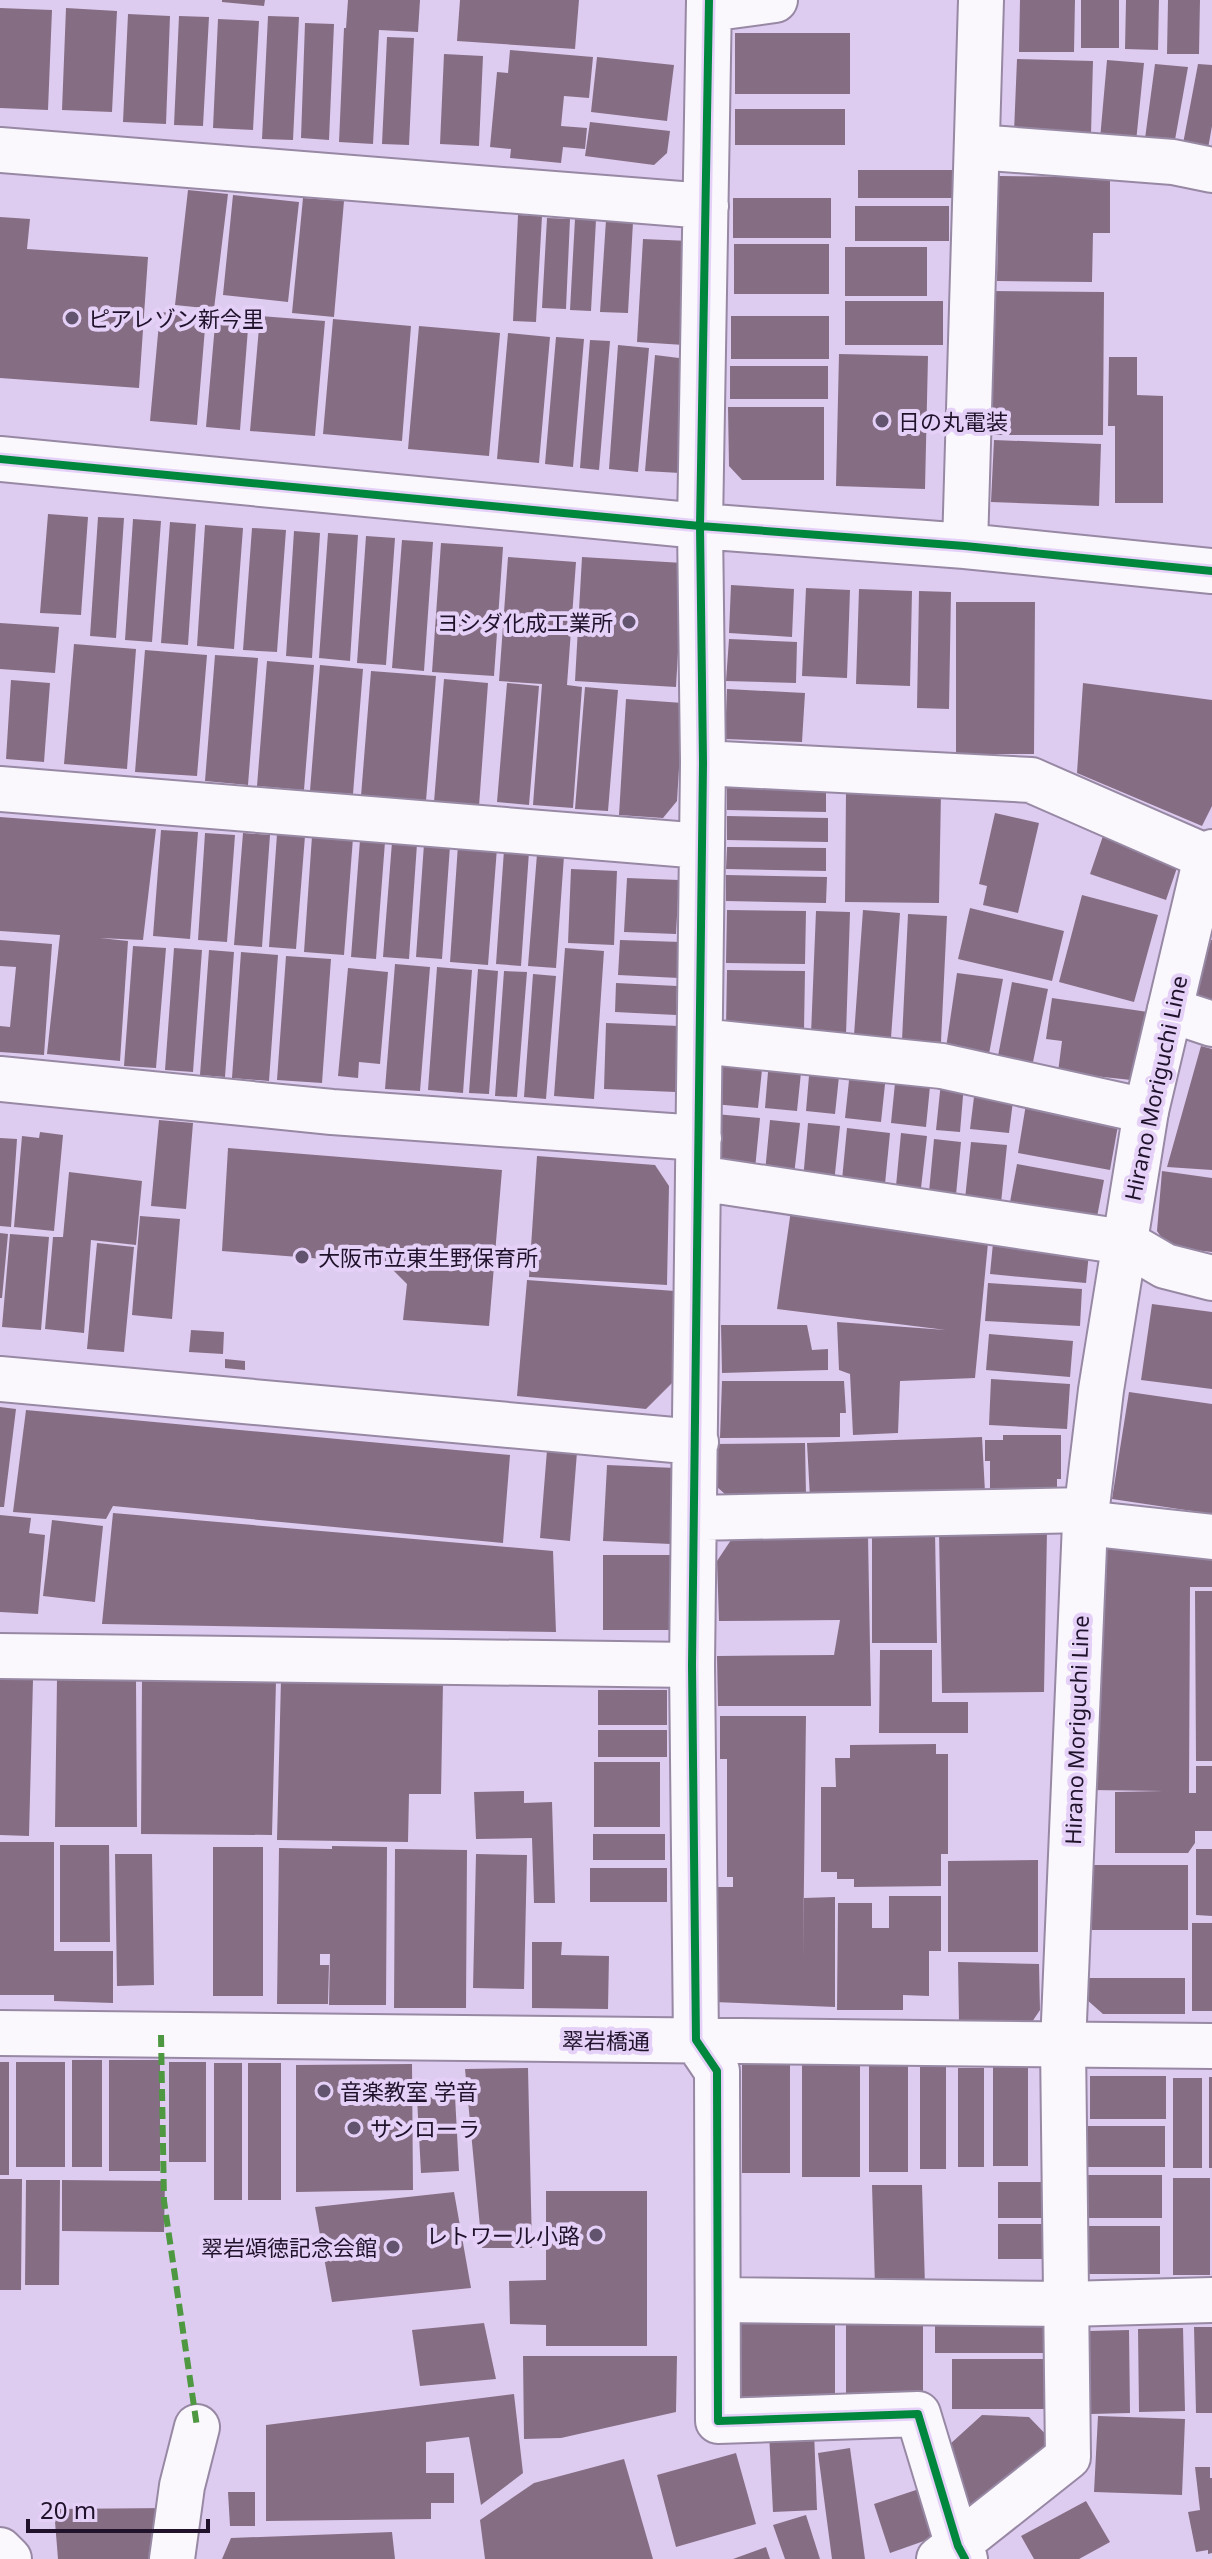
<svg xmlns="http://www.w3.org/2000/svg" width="1212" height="2559" font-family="'Noto Sans','Noto Sans JP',sans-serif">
  <rect width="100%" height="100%" fill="#decbf0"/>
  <path fill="#856e84" d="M222,0H265L264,6L222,2Z
    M348,0H420L418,32L379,30L373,144L339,142L344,28H346Z
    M460,0H579L575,49L457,41Z
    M1020,0H1075L1074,52H1019Z
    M1081,0H1119V48H1081Z
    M1126,0H1159L1158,50L1125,49Z
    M1168,0H1200L1199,54H1167Z
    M0,8L52,10L48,110L0,108Z
    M66,8L117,11L112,112L62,110Z
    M128,14L170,16L166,124L123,122Z
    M179,16L209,17L203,126L174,125Z
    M268,16L299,17L293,140L262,139Z
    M218,19L259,21L253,130L213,128Z
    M305,23L334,24L329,140L301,138Z
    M735,33H850V94H735Z
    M387,37L414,38L409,145L382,144Z
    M510,50L593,57L589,98L564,96L561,126L587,128L585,149L563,147L561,163L510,158L511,149L490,147L497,72L508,73Z
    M444,54L483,56L479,146L440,144Z
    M597,57L674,65L667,121L591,112Z
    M1017,59L1093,61L1091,134L1014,132Z
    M1107,60L1144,63L1136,142L1100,139Z
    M1155,64L1188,67L1173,151L1144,146Z
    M1198,64L1212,65V126L1207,154L1182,149Z
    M735,109H845V145H735Z
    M590,122L670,131L667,153L654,165L585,156Z
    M858,170H955V198H858Z
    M999,176L1110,177V233H1093L1092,282L997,281Z
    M188,190L228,194L214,309L175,305Z
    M233,195L299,202L288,302L223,295Z
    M303,198L344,201L334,317L292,313Z
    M733,198H831V238H733Z
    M855,206H949V241H855Z
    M518,215L542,216L536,322L513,321Z
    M0,217L30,219L27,249L148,257L139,388L0,378Z
    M547,218L570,219L566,309L542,308Z
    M575,219L596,220L591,311L570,310Z
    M606,220L633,222L628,313L600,312Z
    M643,239L690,241L684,345L637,342Z
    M734,244H829V294H734Z
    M845,247H927V296H845Z
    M990,291L1104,292L1103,435H989Z
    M845,301H943V345H845Z
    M160,312L206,316L197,425L150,421Z
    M216,313L249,316L240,430L206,427Z
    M260,316L325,321L315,436L250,431Z
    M731,316H829V359H731Z
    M333,319L411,326L402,441L323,434Z
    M419,326L500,333L489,456L408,449Z
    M508,333L550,337L539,463L497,459Z
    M556,337L584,339L573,467L545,464Z
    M590,340L610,341L599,470L580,468Z
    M618,345L649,348L638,472L609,469Z
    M839,354L928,356L925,489L836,486Z
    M655,355L687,359L680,473L645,471Z
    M1109,357H1137V395L1163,396V503H1115V426H1108Z
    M730,366H828V399H730Z
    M728,407H824V480H742L729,466Z
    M994,440L1101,444L1099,506L991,502Z
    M48,514L88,517L81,615L40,613Z
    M98,517L124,518L116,638L90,636Z
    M133,519L161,521L152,642L125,640Z
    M170,522L196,524L188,645L161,643Z
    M205,525L243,528L234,649L197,646Z
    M252,528L286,530L277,652L243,650Z
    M294,531L320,533L312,658L286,656Z
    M328,533L358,535L350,661L319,658Z
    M366,536L395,538L386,665L357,663Z
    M402,540L433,542L424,671L392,668Z
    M441,543L503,547L494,676L432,672Z
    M508,557L576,562L567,685L582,687L573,808L533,805L542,684L499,681Z
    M582,557L683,563L676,687L575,681Z
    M731,585L794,589L792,637L729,633Z
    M806,588L850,590L847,678L802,676Z
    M859,589L912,591L910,686L856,684Z
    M919,591L951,592L949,709L917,708Z
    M956,602H1035L1034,754H956Z
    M0,623L59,627L55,673L0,669Z
    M729,639L797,642L796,683L726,681Z
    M74,644L136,649L127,769L64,764Z
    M145,650L207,655L197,776L135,772Z
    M215,655L258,658L248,785L205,781Z
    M267,661L314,665L304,790L257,786Z
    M320,665L363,669L353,794L310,791Z
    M371,671L436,676L426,801L361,796Z
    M444,679L488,683L479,806L434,802Z
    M11,680L50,683L44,762L6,759Z
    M507,683L539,686L529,805L497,802Z
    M1083,683L1212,700V806L1202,826L1077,773Z
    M585,687L618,690L608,811L575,809Z
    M727,689L805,693L802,742L725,739Z
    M626,699L683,703L677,801L663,818L619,815Z
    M727,782L826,784V812L727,810Z
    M846,791L941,792L939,903L845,902Z
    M995,813L1039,823L1018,913L983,905L987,886L979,884Z
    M727,816L828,818V842L727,840Z
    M0,817L156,829L143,940L100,938L128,941L120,1061L47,1054L60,935L0,931Z
    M161,830L198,832L190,939L153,936Z
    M205,833L235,835L227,942L198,940Z
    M243,833L270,835L262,947L234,945Z
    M1104,833L1180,859L1166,900L1090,874Z
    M277,834L305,836L296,949L269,947Z
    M312,836L353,838L344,955L304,952Z
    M360,840L385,842L376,959L351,957Z
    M392,842L417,844L409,959L383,957Z
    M424,844L450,846L442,959L416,957Z
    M458,845L497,848L488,965L450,962Z
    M727,847L826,848V871L726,869Z
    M504,850L529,852L521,966L496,964Z
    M537,854L564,856L556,968L528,966Z
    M571,869L617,871L614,945L568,943Z
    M726,875L827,877L826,903L726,901Z
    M627,878L679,880L676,934L624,932Z
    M1082,895L1158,915L1134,1002L1059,982Z
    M970,908L1064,931L1052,981L958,959Z
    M727,910L806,911L805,964L726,963Z
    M863,910L900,913L891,1038L854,1035Z
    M816,911L850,912L846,1035L811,1034Z
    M908,914L947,916L941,1042L902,1040Z
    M0,940L52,944L44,1055L0,1052V1026L10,1027L16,967L0,966Z
    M620,940L681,942L679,978L618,975Z
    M1211,940H1212V1007L1193,1001Z
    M133,946L166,948L156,1068L124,1066Z
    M174,948L202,950L193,1072L165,1070Z
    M565,948L604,951L594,1099L554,1096Z
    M209,950L234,952L225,1077L200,1075Z
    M241,952L278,955L269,1081L232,1078Z
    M286,956L331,959L322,1083L277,1080Z
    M395,964L430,967L420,1091L385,1089Z
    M437,967L472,970L463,1093L428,1090Z
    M348,968L388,972L380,1064L359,1062L358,1078L338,1076Z
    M478,969L498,971L489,1094L469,1093Z
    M727,970L805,971L804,1030L726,1029Z
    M504,971L527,972L517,1097L495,1096Z
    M957,973L1003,979L989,1054L946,1048Z
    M533,974L556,976L546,1099L524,1097Z
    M1012,982L1048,989L1033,1062L998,1056Z
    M616,983L677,986L676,1015L615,1012Z
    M1052,998L1148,1012L1140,1081L1058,1072L1062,1041L1046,1039Z
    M606,1023L679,1026L676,1092L604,1089Z
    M1201,1046L1212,1049V1170L1167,1167Z
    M717,1056L763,1060L758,1108L713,1104Z
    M769,1060L802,1063L797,1111L765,1108Z
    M810,1064L840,1067L835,1114L806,1111Z
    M850,1071L886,1075L881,1122L845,1118Z
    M896,1073L931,1076L926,1127L891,1123Z
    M941,1082L964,1084L960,1132L936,1130Z
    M975,1089L1014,1093L1009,1133L970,1129Z
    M1026,1104L1119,1120L1110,1170L1018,1153Z
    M715,1114L760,1118L755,1169L710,1165Z
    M159,1120L193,1123L186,1209L151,1206Z
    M770,1120L800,1123L794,1175L765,1172Z
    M808,1123L840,1126L834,1183L803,1180Z
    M847,1128L890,1133L885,1184L842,1180Z
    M40,1132L63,1135L54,1231L14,1227L22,1136L39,1138Z
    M901,1133L927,1136L921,1188L896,1186Z
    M0,1138L17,1139L11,1227L0,1226Z
    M934,1139L961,1142L956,1195L929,1192Z
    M971,1142L1007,1145L1001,1203L965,1199Z
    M228,1148L502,1170L489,1326L403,1320L407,1284L387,1264L222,1251Z
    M537,1156L655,1165L669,1186L667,1285L529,1277Z
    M1017,1164L1104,1180L1097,1217L1010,1202Z
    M1162,1171L1212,1178V1252L1168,1247L1157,1231Z
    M69,1172L142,1181L136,1245L91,1240L84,1333L45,1329L53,1237H63Z
    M791,1210L988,1243L975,1378L900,1381L898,1433L853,1435L850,1374L839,1370L837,1322L946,1330L777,1309Z
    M140,1216L180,1219L172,1319L132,1315Z
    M0,1233L8,1234L2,1298H0Z
    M10,1234L49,1237L41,1330L2,1327Z
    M97,1243L134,1247L124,1352L87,1349Z
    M993,1243L1089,1253L1086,1283L990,1274Z
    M527,1280L675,1291L673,1382L646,1409L517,1396Z
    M988,1283L1082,1289L1080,1326L985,1321Z
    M1152,1304L1212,1312V1389L1141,1380Z
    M721,1325H807L812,1350L828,1349V1370L722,1373Z
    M191,1330L224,1332L223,1354L189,1352Z
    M989,1334L1073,1341L1070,1377L986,1370Z
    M225,1359L245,1361V1370L225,1368Z
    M991,1379L1070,1384L1067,1429L989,1425Z
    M722,1381H844L846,1413H840V1437L720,1438Z
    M1129,1392L1212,1404V1514L1112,1499Z
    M0,1407L16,1409L4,1507H0Z
    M26,1410L510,1455L503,1543L113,1506L106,1519L13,1512Z
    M1003,1435H1061V1479H1057V1488H990V1461H985V1440H1003Z
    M982,1437L985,1492L810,1498L807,1443Z
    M805,1443L806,1495H726L716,1486L715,1444Z
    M547,1450L577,1452L570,1541L540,1538Z
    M607,1465L675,1468L671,1544L603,1541Z
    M113,1513L553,1551L556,1632L102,1624Z
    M0,1515L31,1518L29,1533L45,1535L38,1614L0,1612Z
    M52,1520L103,1526L95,1602L43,1596Z
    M1047,1531L1044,1692L942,1693L939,1532Z
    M935,1532L937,1643H872V1534Z
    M868,1535L871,1706H718L717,1656L834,1655L840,1620L719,1621L717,1561L733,1537Z
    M1102,1542L1212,1551V1587H1190L1189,1793H1196V1766H1212V1831H1195V1843L1188,1853H1115V1792L1163,1791L1091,1790Z
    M603,1555H670V1630H603Z
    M1195,1591H1212V1761H1196Z
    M880,1650H932V1702H968V1733H879Z
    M57,1678L136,1680L137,1827H55Z
    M0,1679L33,1680L29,1836L0,1835Z
    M142,1679L276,1681L272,1835L141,1834Z
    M281,1679L443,1682L441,1794H409L408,1842L277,1840Z
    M598,1690H667V1725H598Z
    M720,1716H806L803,1960L804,1898L835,1897V2007L714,2002V1887H733V1877H727V1759H720Z
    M598,1730H667V1757H598Z
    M936,1744V1754H948V1854H941V1886L854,1887V1879H837V1872H821V1787H836L835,1758H850V1745Z
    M594,1762H660V1827H594Z
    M524,1791V1803L552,1802L555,1903H534L532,1838L476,1839L474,1792Z
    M593,1834H665V1860H593Z
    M0,1842H54V1951H113V2003L54,2001V1995H0Z
    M60,1845H109L110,1942H60Z
    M332,1846L387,1847L386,2005H329L330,1954H320V1965H329L328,2004H277L279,1848L332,1849Z
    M213,1847H263V1996H213Z
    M395,1849L467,1850L466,2008H394Z
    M1196,1849H1212V1916L1196,1915Z
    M115,1854H152L154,1985L117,1986Z
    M476,1854L527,1855L524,1989L473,1988Z
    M1038,1860V1952H948V1861Z
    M1092,1865H1188V1930H1092Z
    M590,1868H667V1902H590Z
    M889,1896H941V1951H929V1996L903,1995V2010H837L838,1903H872V1928H889Z
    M1192,1923H1212V2011H1192Z
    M532,1942H562L561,1955L609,1956L608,2009L532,2008Z
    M958,1962L1039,1964L1040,2010L1032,2022L959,2021Z
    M1086,1978H1185V2014H1103L1086,1999Z
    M72,2060H102V2167H72Z
    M109,2060H160V2171H109Z
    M0,2062H9V2175H0Z
    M16,2062H65V2167H16Z
    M169,2062H206V2162H169Z
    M214,2063H242V2200H214Z
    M248,2063H281V2200H248Z
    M412,2064L413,2190L296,2192V2065Z
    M869,2064H908V2172H869Z
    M742,2065H790V2173H742Z
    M802,2065H860V2177H802Z
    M993,2066H1028V2166H993Z
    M920,2067H946V2169H920Z
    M528,2068L532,2248H482L465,2069Z
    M958,2068H984V2167H958Z
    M1090,2076H1166V2119H1090Z
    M1209,2077H1212V2168H1209Z
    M1173,2078H1202V2168H1173Z
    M455,2096L459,2171L421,2173L417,2098Z
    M1088,2126H1165V2167H1088Z
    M1088,2175H1162V2218H1088Z
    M1173,2178H1210V2275H1173Z
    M0,2179H22L21,2290H0Z
    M26,2180H60L59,2285H25Z
    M62,2180L165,2181L164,2232L62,2231Z
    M998,2182H1044V2218H998Z
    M872,2185H922L925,2286L875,2287Z
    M546,2191H647V2346H546V2325L510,2324L509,2281L546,2280Z
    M454,2192L471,2288L332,2302L315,2207Z
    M998,2224H1047V2259H998Z
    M1086,2226H1160V2274H1086Z
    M739,2319H835V2403H739Z
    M846,2319H923V2399H846Z
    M935,2319H1047V2353H935Z
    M484,2323L496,2379L420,2386L412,2330Z
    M1194,2327H1212V2413H1196Z
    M1183,2328L1185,2411L1139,2412L1138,2329Z
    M1129,2330L1130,2413L1091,2414L1089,2331Z
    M523,2356H677L676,2412L561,2438L524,2439Z
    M952,2359H1049V2409H952Z
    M514,2394L523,2473L481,2505L469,2437L426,2442V2473H454V2503H431V2519L266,2521V2425Z
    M982,2415L1029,2417L1057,2446L970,2513L949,2445Z
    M1098,2416L1185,2419L1182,2495L1094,2492Z
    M814,2431L817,2510L773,2512L769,2433Z
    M850,2448L865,2559H832L818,2453Z
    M736,2453L756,2524L676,2547L657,2475Z
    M624,2459L653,2559H485L480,2520L534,2483Z
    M1195,2467H1210V2478H1212V2553L1208,2554V2550L1196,2552L1188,2512L1200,2510Z
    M925,2487L941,2535L890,2553L874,2504Z
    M228,2492H255V2526H230Z
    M1086,2501L1110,2542L1079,2559H1034L1021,2536Z
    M169,2508L168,2559H58L54,2509Z
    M806,2515L820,2559H785L773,2525Z
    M392,2532L395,2559H222L231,2538Z
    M766,2547L770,2559H733Z"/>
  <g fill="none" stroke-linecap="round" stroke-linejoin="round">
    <defs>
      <path id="minor" d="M709,0L700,526L703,763L692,1665L696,2040L717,2071L718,2421L918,2414L958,2546L965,2559
        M709,9L775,0
        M977,147L1173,162L1212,170
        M0,150L706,206
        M0,459L700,526L965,546L1212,571
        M965,546L981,0
        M703,763L1031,780L1209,858
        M0,789L702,846
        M1170,1010L1212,1024
        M700,1041L942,1066L1146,1111
        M0,1079L332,1112L699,1138
        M698,1178L1124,1242L1165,1266L1212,1278
        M0,1379L696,1442
        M695,1518L1086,1510
        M1085,1523L1212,1537
        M0,1656L692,1665
        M0,2033L1212,2046
        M718,2300L1067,2304L1212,2300
        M0,2550L9,2559
        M172,2559L182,2486L197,2427"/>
      <path id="major" d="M939,2559L1068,2457L1063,2045L1085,1523L1101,1390L1146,1111L1203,870L1212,852"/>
    </defs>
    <use href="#minor" stroke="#9788a4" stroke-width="48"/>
    <use href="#major" stroke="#9788a4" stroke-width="48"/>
    <use href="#minor" stroke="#faf7fd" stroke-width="44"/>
    <use href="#major" stroke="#faf7fd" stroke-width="44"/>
    <path stroke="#4d9841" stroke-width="6" stroke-dasharray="12 6" stroke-linecap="butt" d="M161,2035L164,2201L197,2427"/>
    <defs>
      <path id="cycleway" d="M709,0L700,526L703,763L692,1665L696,2040L717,2071L718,2421L918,2414L958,2546L965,2559
        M0,459L700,526L965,546L1212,571"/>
    </defs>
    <use href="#cycleway" stroke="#e5d0f8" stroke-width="13"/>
    <use href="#cycleway" stroke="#00873e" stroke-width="8"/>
  </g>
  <g fill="#62536f" stroke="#e5d0f8" stroke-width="3">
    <circle cx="72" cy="318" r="8"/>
    <circle cx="882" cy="421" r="8"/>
    <circle cx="629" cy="622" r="8"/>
    <circle cx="302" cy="1257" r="8"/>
    <circle cx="324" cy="2091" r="8"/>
    <circle cx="354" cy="2128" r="8"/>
    <circle cx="596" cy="2235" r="8"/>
    <circle cx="393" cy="2247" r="8"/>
  </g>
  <g text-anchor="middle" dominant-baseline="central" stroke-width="8" stroke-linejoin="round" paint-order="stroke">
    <g font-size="22" fill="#1f122a" stroke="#e5d0f8" text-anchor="start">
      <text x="88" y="318">ピアレゾン新今里</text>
      <text x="898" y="421">日の丸電装</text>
      <text x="613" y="622" text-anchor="end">ヨシダ化成工業所</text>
      <text x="318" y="1257">大阪市立東生野保育所</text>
      <text x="340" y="2091">音楽教室 学音</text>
      <text x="370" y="2128">サンローラ</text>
      <text x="580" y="2235" text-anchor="end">レトワール小路</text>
      <text x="377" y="2247" text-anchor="end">翠岩頌徳記念会館</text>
    </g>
    <g font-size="22" fill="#1f122a" stroke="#e5d0f8">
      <text transform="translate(1155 1088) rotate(-78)">Hirano Moriguchi Line</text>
      <text transform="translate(1076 1730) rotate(-88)">Hirano Moriguchi Line</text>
      <text transform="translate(606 2040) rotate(1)">翠岩橋通</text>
    </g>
  </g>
  <path d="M28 2519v12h180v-12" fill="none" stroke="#1f122a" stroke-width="4"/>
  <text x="40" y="2519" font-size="24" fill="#1f122a" stroke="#e5d0f8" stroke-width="6" paint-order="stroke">20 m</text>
</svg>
